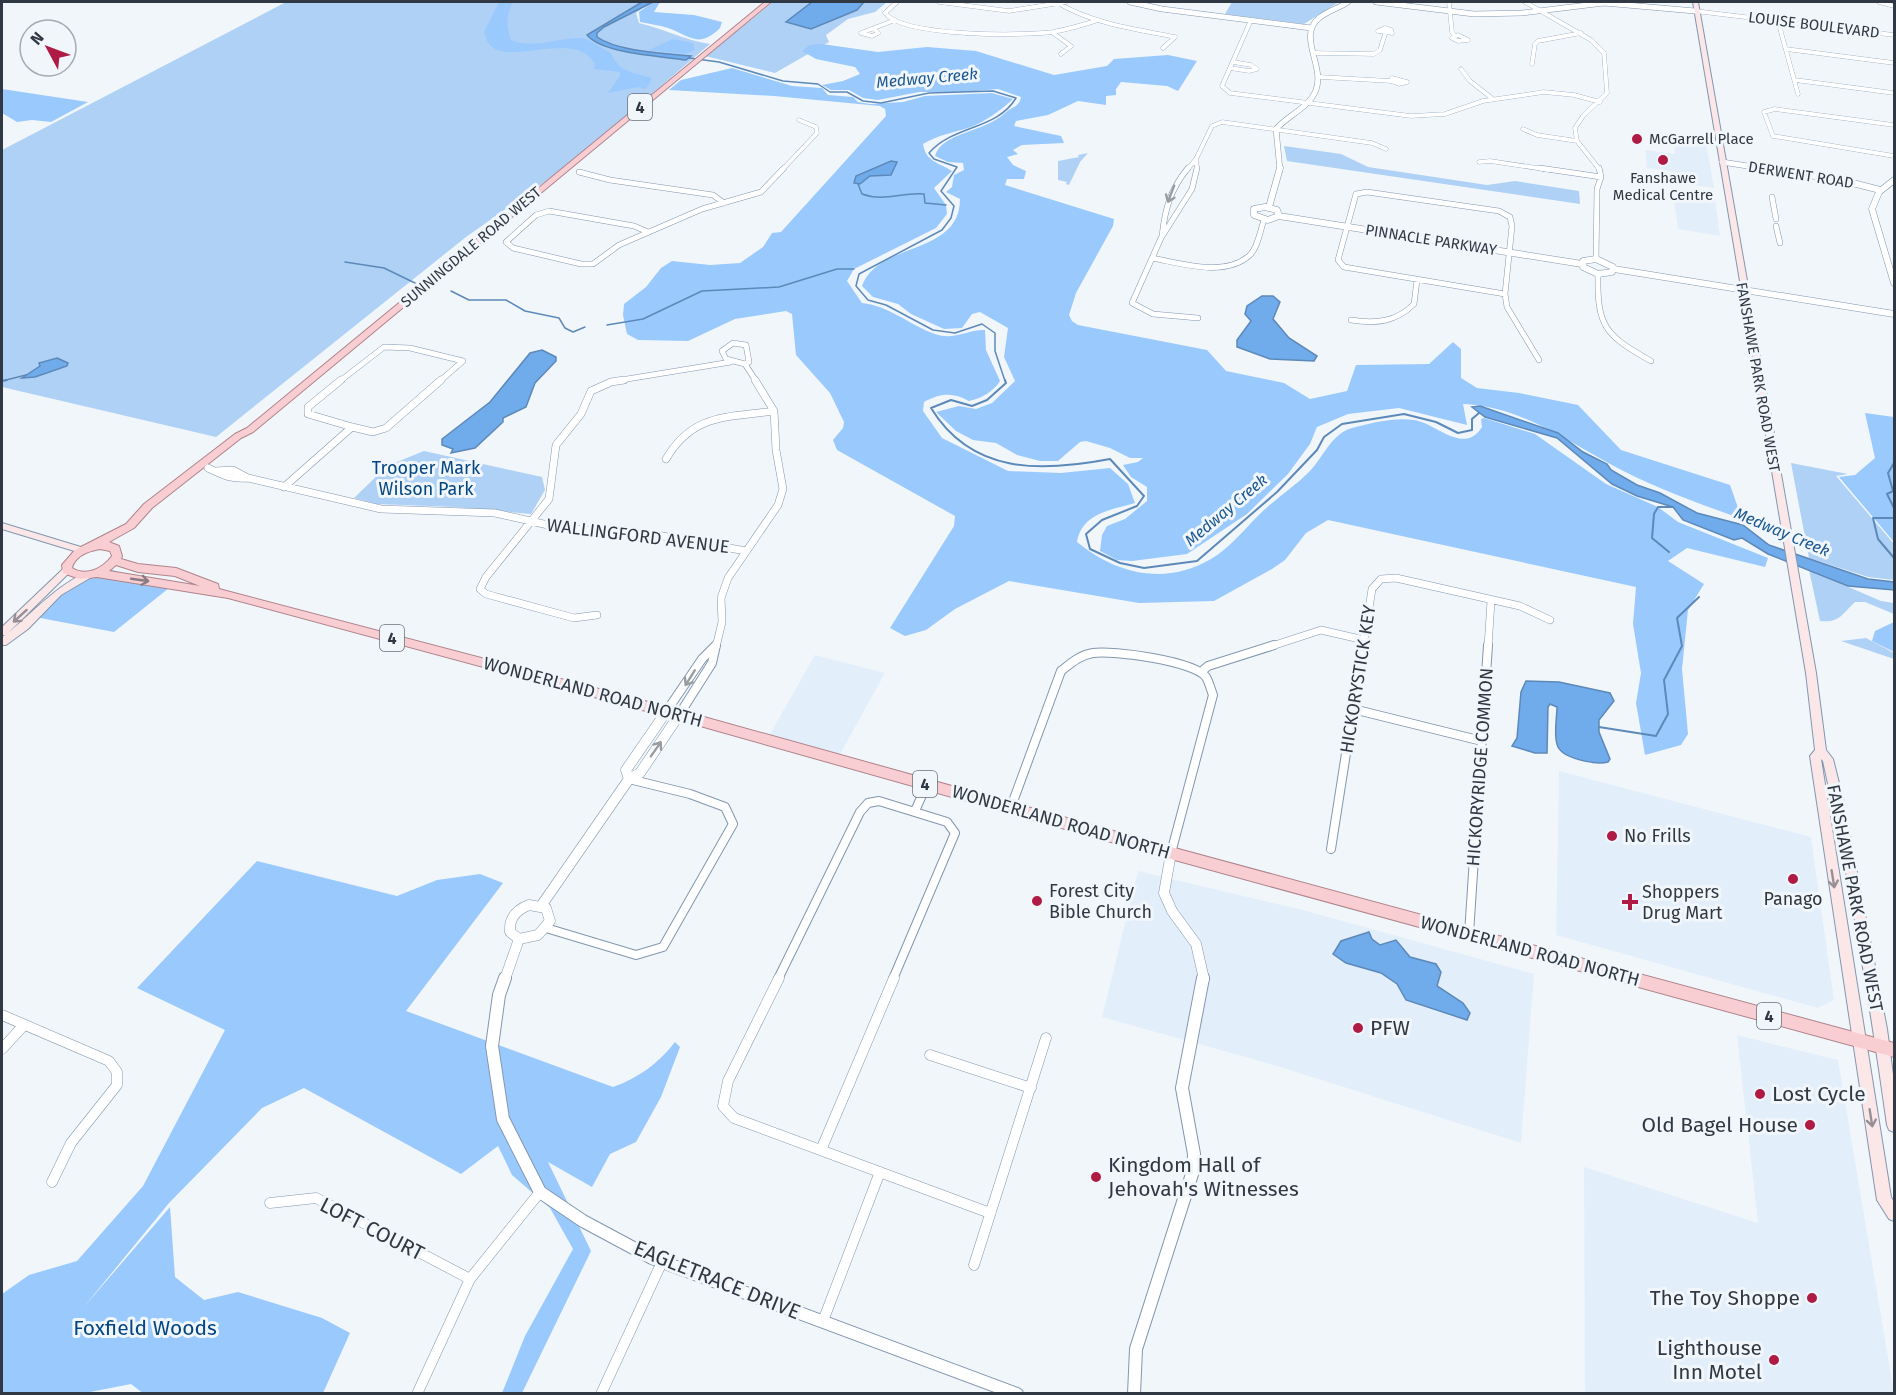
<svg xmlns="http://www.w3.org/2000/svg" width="1896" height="1395" font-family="'Fira Sans',sans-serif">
  <rect width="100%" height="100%" fill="#f1f6fb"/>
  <path fill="#e3eefb" d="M1674,139L1706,143L1714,188L1672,182L1671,171L1647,168L1645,150L1675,154Z
    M1673,193L1715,200L1720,236L1678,229Z
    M815,655L885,673L839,756L769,736Z
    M1559,771L1811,837L1834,1000L1818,1008L1556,935Z
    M1138,871L1303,910L1534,974L1521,1143L1277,1066L1102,1017Z
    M1737,1035L1838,1060L1894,1393H1585L1584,1167L1758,1223Z"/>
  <path fill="#afd1f6" d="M286,2H651L636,13L639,23C664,29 685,40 710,44L570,164L466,237L216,437L2,387V150Z
    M773,2H887L875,12L848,19L826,35L829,42L775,73L705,56Z
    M1232,2H1339L1304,24L1225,14Z
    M1284,146L1341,154L1368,167L1487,185L1515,181L1579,191L1580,204L1287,161Z
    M1088,153L1080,162L1069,185L1066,184L1067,182L1058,180V161L1079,157L1078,155Z
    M424,451L542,477L545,490L531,514L455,507L377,504L354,498L387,466Z
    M1791,463L1848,474L1836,476L1894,544V580L1868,577L1809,558Z
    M1809,570L1881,601L1894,603V614L1865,602H1855C1842,614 1840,623 1820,621Z
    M1866,638L1894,653V659L1841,641Z"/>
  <path fill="#9ac9fe" d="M499,2H513C506,15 506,26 511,40C533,50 558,37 582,38C588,38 602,49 611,53C619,73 633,72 652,78L646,89L638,87L608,93L620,76V72L594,69L595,64C576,28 508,67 490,45C487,42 485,36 484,32Z
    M653,2H660L654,12L694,15L722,22L720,28C699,49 690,36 668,28C659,25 649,24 640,22L639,12Z
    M673,39L693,43L695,50L685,54L649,50Z
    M822,44L878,52L927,47L976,51L1054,75L1107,66L1114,59L1168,55L1197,61L1178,91L1167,86L1121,82L1116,89V95L1106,96V105L1078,101L1048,115L1016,121L1014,126L1061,136L1064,143L1022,145L1013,150L1018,154L1007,157L1013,165L1026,171L1024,179H1007L1005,185L1114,219L1113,226L1076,293L1069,315L1072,321L1078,325L1207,350L1226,371L1284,383L1310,399L1347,391L1356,365L1429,364L1453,342L1461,349V378L1477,388L1519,393L1578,405L1621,450L1730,485L1742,519C1697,503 1652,487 1610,464C1564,439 1519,406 1463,404L1467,425L1399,408L1348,414L1317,427L1310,444L1288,474L1247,514L1187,554L1132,561L1117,560L1100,551L1102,535L1107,526L1125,519L1147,501V487L1131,477L1123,465L1138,462L1143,458H1130L1110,448L1086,441L1080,442L1058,461H1040L1017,455L996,443L973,440L956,431L936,412L959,406L976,409L992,403L1015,381L1004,357L1008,328L980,312L972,314L962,328L944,329L911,314L898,304L873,297L862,286C878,241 960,256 960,199L946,192L952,187L954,175L964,170L963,163L948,162L935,156C942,132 984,133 1005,113C1012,106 1019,108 1021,97L998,89L967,92H919L878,100L863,98L849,90H831L822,85L843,81L860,74L855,67L816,59L802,51L810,45Z
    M732,68L792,86L822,88L828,95L853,97L858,102L870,104L903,102L925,96L992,93L1013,99C1000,111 985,122 968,128C952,133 938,135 923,144C926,162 938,162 952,171L934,188L946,205L947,214L936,228L854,269L847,281L862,303C890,306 909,325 935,334C954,341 968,329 985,330L986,350L1000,381C993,392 982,398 969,401C953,392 940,393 924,402L923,411L942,438L1008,471L1061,473L1110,468L1128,484L1135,503C1111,510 1082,513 1077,542C1116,574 1165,586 1211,559C1230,548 1247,526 1264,510C1278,497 1295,486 1309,472C1323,458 1331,434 1352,428C1371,423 1395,417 1414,420C1436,423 1464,456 1482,427L1481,419L1484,418L1535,434L1606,484L1658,507L1678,522L1768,558L1765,567L1687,548L1668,561L1704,584L1688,610L1682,669L1688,734L1681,745L1645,755L1636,703L1641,673L1633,624L1636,587L1328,520L1306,533L1285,560L1272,569L1214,601L1139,603L1009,581L955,609L926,630L905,636L890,628L954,526L955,516L837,450L833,440L843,428L844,422L830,393L796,355L792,314L786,311L735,319L688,341L638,340L627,334L623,315L624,304L646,287L661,268L672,261L710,265L740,263L763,247L772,233L781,232L886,116L885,109L880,106L774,96L669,90L681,80Z
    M2,89L88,102L51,122L32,120L17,122L2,113Z
    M1865,413L1894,417V542L1839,477L1855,475L1875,458Z
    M106,568L169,588L114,632L35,617L93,570Z
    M1894,622V652L1872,641L1875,631Z
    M257,861L397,896L437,880L480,874L503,883L406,1011L613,1087C638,1078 658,1064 675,1042L680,1047L661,1097L636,1142L610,1154L592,1187L548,1162L591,1251L522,1393H502L525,1336L573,1249L550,1208L512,1175L498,1146L461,1174L304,1088L262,1108L169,1203L83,1308L170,1207L175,1277L204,1300L238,1292L322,1318L350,1333L323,1393L144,1394L131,1384L85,1393H2V1294L29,1275L77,1261L143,1186L225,1030L137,988Z"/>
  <path fill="#70abeb" stroke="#5d89b9" stroke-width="1.5" d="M642,2H653L604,27L597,33V37C619,52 665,53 691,56L686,60C660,56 603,54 587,35Z
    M812,2H864L857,10L811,29L786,22Z
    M891,161L897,162L891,175L870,176L860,184L854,183L856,176Z
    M1262,296H1273L1280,302L1273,319L1289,338L1317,356L1314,361L1270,359L1237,347V340L1251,321L1245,314L1247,306Z
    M542,350L556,357V361L535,383L526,407L503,418V422L475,448L451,453L453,449L442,445V439L490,402L530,353Z
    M57,358L68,363L67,366L35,377L22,378L40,366L39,363Z
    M1480,406L1558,433L1583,452L1607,464L1611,470L1637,485L1660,493L1697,513L1743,525L1769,545L1868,579L1894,582V590L1848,586L1768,554L1742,538L1734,540L1683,520L1673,507L1637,496L1612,484L1557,438L1485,417L1472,407Z
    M1526,681L1559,682L1610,693L1614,701L1599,720V732L1610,759L1608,762C1596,765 1564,759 1558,747C1553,737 1557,718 1557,707L1550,704L1548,707L1547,753H1535L1512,746L1517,738L1521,692Z
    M1369,932L1372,939L1380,945L1396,940L1410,957L1436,964L1441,972L1437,986L1463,1003L1470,1013L1467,1020L1406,1000L1397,984L1381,973L1346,963L1333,954L1341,941Z"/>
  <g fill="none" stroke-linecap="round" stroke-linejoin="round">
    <path stroke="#5d89b9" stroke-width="1.5" d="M689,58L719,62L783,81L818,84L830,92H847L863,101L881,103L929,93L993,91L1016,98C997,130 953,125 929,153L934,159L957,167L941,191L954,206L951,218L942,230L859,274L856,286L868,300L886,305L933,330L955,333L982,324L995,333V351L1005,381
      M858,184L862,194C884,202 902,192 924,194L925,203L946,205
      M345,262L384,268L419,285
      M451,291L469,300H506L525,311L559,318L565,328L573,332L585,327
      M607,325L643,319L702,291L779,287L837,269H854
      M2,381L26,375"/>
    <path stroke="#5d89b9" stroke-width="2" d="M1005,380L1006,383L987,400L972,406L951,400L931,408C972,475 1042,472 1110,459L1144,496L1137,506L1102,520L1086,534L1090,549L1120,563L1144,568L1197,561L1277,492L1317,450L1324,437L1342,424L1404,414L1436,422L1458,433L1472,430V419L1479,413
      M2,381L7,380
      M1894,463L1888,473L1893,491L1887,494L1894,508
      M1894,518H1873L1878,539L1894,558
      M1669,552L1652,538L1654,514L1658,507H1673
      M1599,727L1656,736L1668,714L1664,680L1682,646L1677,618L1699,597"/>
    <defs>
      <path id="minor-far4" d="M897,2L885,13C903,37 1023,36 1053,32C1069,29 1083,25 1098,20
        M939,2L1009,11L1066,2
        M1449,2L1452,32L1455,36
        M1525,2L1591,40L1604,53L1607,93L1583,116L1575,128L1577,141L1600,170
        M1879,2L1894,6
        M1058,3C1094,24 1135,29 1175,37L1163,48
        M1695,11L1894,35
        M1251,20L1222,86L1230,93L1411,116L1445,114L1483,101L1544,92L1574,95L1600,102
        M1778,21L1798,94
        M1385,28L1391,30L1392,33L1378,31Z
        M875,30L878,33L872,36L861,33L895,20
        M1053,33L1071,46L1061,54
        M1458,35L1468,40L1458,41L1452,38Z
        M1786,49L1894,63
        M1314,53L1374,54L1380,50L1385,34
        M1532,64L1535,44L1538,41L1581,33
        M1230,68L1249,71L1257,69L1251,65L1233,62
        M1461,69L1470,81L1493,99
        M1320,77L1391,81
        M1392,78L1407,82L1399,84L1391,81Z
        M1795,80L1894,93
        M1894,125L1775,109L1764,112L1773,136L1894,156
        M1523,129L1537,135L1577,141
        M1196,159L1197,170
        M1479,162L1490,161L1550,170
        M782,170L817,133L816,127L799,120
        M1187,170L1196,159L1212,126L1222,122L1372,143L1386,149"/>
      <path id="minor-far3" d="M1197,168L1192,189L1161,238L1132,303L1153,314L1198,318
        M1540,168L1601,177
        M579,172L610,180L713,195L724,203
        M1367,192L1499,211L1510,217L1512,226L1505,294L1344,267L1338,260L1356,194Z
        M1772,197L1776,219
        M1776,226L1780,243
        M648,232L634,226L549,211L536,215L506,242L513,248L581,264H593L619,245L702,209L761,192L784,168
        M1162,236C1165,209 1170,190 1188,168
        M1152,258C1180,263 1225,278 1250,255C1258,247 1260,231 1264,220
        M1596,259L1597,189L1601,177L1599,168
        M1598,274C1597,327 1605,335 1651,361
        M1505,294L1507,307L1539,360
        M1351,320C1376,324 1396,322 1414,304L1417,280
        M733,343L746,345L749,362L745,364L726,359L722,351Z
        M745,364L756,381
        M340,381L384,347L410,348L463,361L440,381
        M615,381L731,362"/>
      <path id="minor-far2" d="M341,380L308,407V414L352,427
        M352,427L373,432L386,428L441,380
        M666,459C693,413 727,418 774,411
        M208,468C224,475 228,479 248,478L381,509L495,513L561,528L657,535L746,551
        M215,471L233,470L248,478
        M284,487L352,427
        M597,615L574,618L486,594L480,589L486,577L549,499L556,445L581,414L591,391L611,382L624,380
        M716,647L722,622L721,598L728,578L778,505L783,489L776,450L774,411L755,380
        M1269,647L1321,630L1364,640
        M1363,647L1372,589L1381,579L1396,578L1520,606L1550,620
        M1488,647L1491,601"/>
      <path id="minor-far1" d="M1201,672L1208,666L1274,645
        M1353,709L1482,741
        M666,712L702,659L715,646
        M679,715L712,663L716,645
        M1011,807L1061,671C1071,663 1080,655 1093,653C1113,650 1194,661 1206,677C1209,682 1211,690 1213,695L1171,853
        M915,811L927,784
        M1331,849L1363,645
        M546,928L636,955L663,947L733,824L725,807L690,794L629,779
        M1469,934L1488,645
        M778,979L860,812L868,803L879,801L947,822L955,833L893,979"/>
      <path id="minor" d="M779,978L728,1081L723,1106L734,1118L990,1213
        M2,1015L109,1061L117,1072V1085L71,1143L52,1182
        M2,1049L24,1025
        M930,1055L1031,1088
        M821,1150L894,978
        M270,1203L316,1198L470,1279
        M974,1265L1046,1038
        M823,1321L880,1172
        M417,1394L470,1279L540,1192
        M601,1394L662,1262"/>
      <path id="tertiary-far3" d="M1130,2L1162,9L1311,28
        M1376,2L1474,14L1522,13L1604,3L1695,11
        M1722,162L1773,170
        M1280,170L1276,129C1288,115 1309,108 1316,90C1325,66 1297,36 1319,18C1328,11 1339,8 1348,2"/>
      <path id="tertiary-far2" d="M1763,168L1841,180L1880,190
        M1894,180L1879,192L1872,209L1894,283
        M1265,207L1277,210L1279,216L1268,220L1254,215V209Z
        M1269,207L1280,168
        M1279,216L1582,264
        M1596,259L1613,267L1612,272L1598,274L1583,267V261Z
        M1614,269L1894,314"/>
      <path id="tertiary-far1" d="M629,779L626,770L666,712
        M1171,853L1164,893L1172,911L1196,944L1204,979
        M529,905L546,908L550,921L538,935L519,939L510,932C509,918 516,910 529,905Z
        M541,906L629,779L640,773L679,715
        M505,979L519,939"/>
      <path id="tertiary" d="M505,978L499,995L492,1046L503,1119L540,1192L583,1221L652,1258L1017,1394
        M1134,1394L1136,1349L1193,1171L1194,1154L1182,1088L1203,978"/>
      <path id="secondary" d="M1693,2H1698L1816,673L1826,750L1833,759L1843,799L1887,1029L1894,1082V1132L1889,1130L1887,1125C1870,1003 1850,881 1823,761L1821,759L1891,1197L1894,1202V1221L1889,1219L1877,1200L1810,756L1815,750L1806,673Z
        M2,523L84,548L86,550L81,553L2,529Z
        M67,567L72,570L70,572L7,634C25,620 72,570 93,573L95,575L61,595L28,629L6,645H2V637L5,635H2V627L64,568Z"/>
      <path id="primary" d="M765,2H771L253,432L241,438L152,508L134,528L109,542L119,546L122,556L121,559L138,564L176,568L218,584L219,589L679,710L1171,847L1894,1043V1057L1171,859L679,720L228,598L97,577L80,579L63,573L62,565L75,550L126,524L144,504L235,434L247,428ZM100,549L110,551L112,556C103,568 87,577 72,568C75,556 88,551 100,549ZM116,565L138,572L175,576L200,586L109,571Z"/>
    </defs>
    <use href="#minor-far4" stroke="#8297ae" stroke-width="4.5"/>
    <use href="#minor-far3" stroke="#8297ae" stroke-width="6"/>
    <use href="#minor-far2" stroke="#8297ae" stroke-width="8"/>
    <use href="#minor-far1" stroke="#8297ae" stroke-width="10"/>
    <use href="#minor" stroke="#8297ae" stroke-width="11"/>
    <use href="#tertiary-far3" stroke="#8297ae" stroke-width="6"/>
    <use href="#tertiary-far2" stroke="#8297ae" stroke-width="7"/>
    <use href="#tertiary-far1" stroke="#8297ae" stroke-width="11"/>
    <use href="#tertiary" stroke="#8297ae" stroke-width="14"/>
    <use href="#secondary" stroke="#8297ae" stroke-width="2"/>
    <use href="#primary" stroke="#af848c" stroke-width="2"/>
    <use href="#minor-far4" stroke="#fff" stroke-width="4"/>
    <use href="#minor-far3" stroke="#fff" stroke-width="5"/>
    <use href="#minor-far2" stroke="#fff" stroke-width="7"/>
    <use href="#minor-far1" stroke="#fff" stroke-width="8"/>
    <use href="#minor" stroke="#fff" stroke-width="10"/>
    <use href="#tertiary-far3" stroke="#fff" stroke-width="5"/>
    <use href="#tertiary-far2" stroke="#fff" stroke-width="6"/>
    <use href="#tertiary-far1" stroke="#fff" stroke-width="10"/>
    <use href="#tertiary" stroke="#fff" stroke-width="12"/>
    <use href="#secondary" fill="#fbe6e8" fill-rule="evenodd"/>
    <use href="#primary" fill="#f8ced2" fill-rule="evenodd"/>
  </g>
  <defs><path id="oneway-shaft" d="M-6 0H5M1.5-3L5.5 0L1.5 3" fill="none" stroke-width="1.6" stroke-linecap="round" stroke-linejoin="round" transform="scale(1.5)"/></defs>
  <g stroke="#989ca1">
    <use href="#oneway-shaft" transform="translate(1171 194) rotate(111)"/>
    <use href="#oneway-shaft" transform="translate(690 678) rotate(122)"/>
    <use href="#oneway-shaft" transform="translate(656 749) rotate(-55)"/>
  </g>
  <use stroke="#8a7c83" href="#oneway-shaft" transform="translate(140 580) rotate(8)"/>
  <g stroke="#969096">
    <use href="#oneway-shaft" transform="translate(20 616) rotate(138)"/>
    <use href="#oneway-shaft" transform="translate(1833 879) rotate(81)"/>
    <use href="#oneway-shaft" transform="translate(1871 1118) rotate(81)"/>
  </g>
  <g fill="#af1b45" stroke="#f1f6fb" stroke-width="2">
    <circle cx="1637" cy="139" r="6"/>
    <circle cx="1663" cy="160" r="6"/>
    <circle cx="1612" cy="836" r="6"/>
    <circle cx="1793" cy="879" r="6"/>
    <circle cx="1037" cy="901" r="6"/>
    <path d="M1627 893h6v6h6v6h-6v6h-6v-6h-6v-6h6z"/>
    <circle cx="1358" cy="1028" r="6"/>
    <circle cx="1760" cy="1094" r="6"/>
    <circle cx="1810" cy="1125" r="6"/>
    <circle cx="1096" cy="1177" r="6"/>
    <circle cx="1812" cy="1298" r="6"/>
    <circle cx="1774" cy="1360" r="6"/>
  </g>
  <g text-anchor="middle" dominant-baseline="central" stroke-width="6" stroke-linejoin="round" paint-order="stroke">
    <g font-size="15" fill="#303943" stroke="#f1f6fb">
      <text transform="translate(1814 25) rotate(7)">LOUISE BOULEVARD</text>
      <text transform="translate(1801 175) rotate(9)">DERWENT ROAD</text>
      <text transform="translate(1431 240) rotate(9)">PINNACLE PARKWAY</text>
      <text transform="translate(471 247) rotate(-40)">SUNNINGDALE ROAD WEST</text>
      <text transform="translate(1758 377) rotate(80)">FANSHAWE PARK ROAD WEST</text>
    </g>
    <g font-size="15" fill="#303943" stroke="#f1f6fb" text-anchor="start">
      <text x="1649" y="139">McGarrell Place</text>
      <text x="1663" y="178" text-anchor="middle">Fanshawe<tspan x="1663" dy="17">Medical Centre</tspan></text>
    </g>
    <g font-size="16" font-style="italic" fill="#1c5892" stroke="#f1f6fb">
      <text transform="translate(927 78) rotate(-5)">Medway Creek</text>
      <text transform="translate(1226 510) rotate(-40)">Medway Creek</text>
      <text transform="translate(1782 532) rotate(23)">Medway Creek</text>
    </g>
    <g fill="#f1f6fb" stroke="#6a727a" stroke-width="1.5">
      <rect x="628" y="94" width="24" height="26" rx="4.5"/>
      <rect x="380" y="625" width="24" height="26" rx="4.5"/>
      <rect x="913" y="771" width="24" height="26" rx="4.5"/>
      <rect x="1757" y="1003" width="24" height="26" rx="4.5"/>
    </g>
    <g font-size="16" font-weight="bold" fill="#303943">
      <text x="640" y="107">4</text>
      <text x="392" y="638">4</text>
      <text x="925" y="784">4</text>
      <text x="1769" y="1016">4</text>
    </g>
    <g font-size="18" fill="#044680" stroke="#f1f6fb">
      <text x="426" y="468">Trooper Mark<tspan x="426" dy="21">Wilson Park</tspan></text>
    </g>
    <g font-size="18" fill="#303943" stroke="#f1f6fb">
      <text transform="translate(638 536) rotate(7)">WALLINGFORD AVENUE</text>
      <text transform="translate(1358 679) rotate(-81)">HICKORYSTICK KEY</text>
      <text transform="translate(593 692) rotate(15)">WONDERLAND ROAD NORTH</text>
      <text transform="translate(1480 767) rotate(-86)">HICKORYRIDGE COMMON</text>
      <text transform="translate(1061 822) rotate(16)">WONDERLAND ROAD NORTH</text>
      <text transform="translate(1855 898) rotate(79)">FANSHAWE PARK ROAD WEST</text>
      <text transform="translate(1530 951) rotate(15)">WONDERLAND ROAD NORTH</text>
    </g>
    <g font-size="18" fill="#303943" stroke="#f1f6fb" text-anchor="start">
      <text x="1624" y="836">No Frills</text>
      <text x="1049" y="891">Forest City<tspan x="1049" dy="21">Bible Church</tspan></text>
      <text x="1642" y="892">Shoppers<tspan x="1642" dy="21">Drug Mart</tspan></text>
      <text x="1793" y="899" text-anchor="middle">Panago</text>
    </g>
    <g font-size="21" fill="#303943" stroke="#f1f6fb" text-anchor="start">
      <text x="1370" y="1028">PFW</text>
      <text x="1772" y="1094">Lost Cycle</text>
      <text x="1798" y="1125" text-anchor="end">Old Bagel House</text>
      <text x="1108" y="1165">Kingdom Hall of<tspan x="1108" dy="24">Jehovah's Witnesses</tspan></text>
      <text x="1800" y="1298" text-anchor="end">The Toy Shoppe</text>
      <text x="1762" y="1348" text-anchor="end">Lighthouse<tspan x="1762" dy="24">Inn Motel</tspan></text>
    </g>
    <g font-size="21" fill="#303943" stroke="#f1f6fb">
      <text transform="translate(372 1229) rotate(27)">LOFT COURT</text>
      <text transform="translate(717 1280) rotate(22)">EAGLETRACE DRIVE</text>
    </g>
    <g font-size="21" fill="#044680" stroke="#f1f6fb">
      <text x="145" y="1328">Foxfield Woods</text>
    </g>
  </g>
  <rect width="1896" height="1395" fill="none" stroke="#303943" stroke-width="6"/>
  <g transform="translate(48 48) rotate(311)"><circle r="28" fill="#f1f6fb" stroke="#a4aab1" stroke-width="1.5"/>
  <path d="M0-4.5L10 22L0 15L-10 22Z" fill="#af1b45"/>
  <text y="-9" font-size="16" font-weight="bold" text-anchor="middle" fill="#303943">N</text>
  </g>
</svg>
